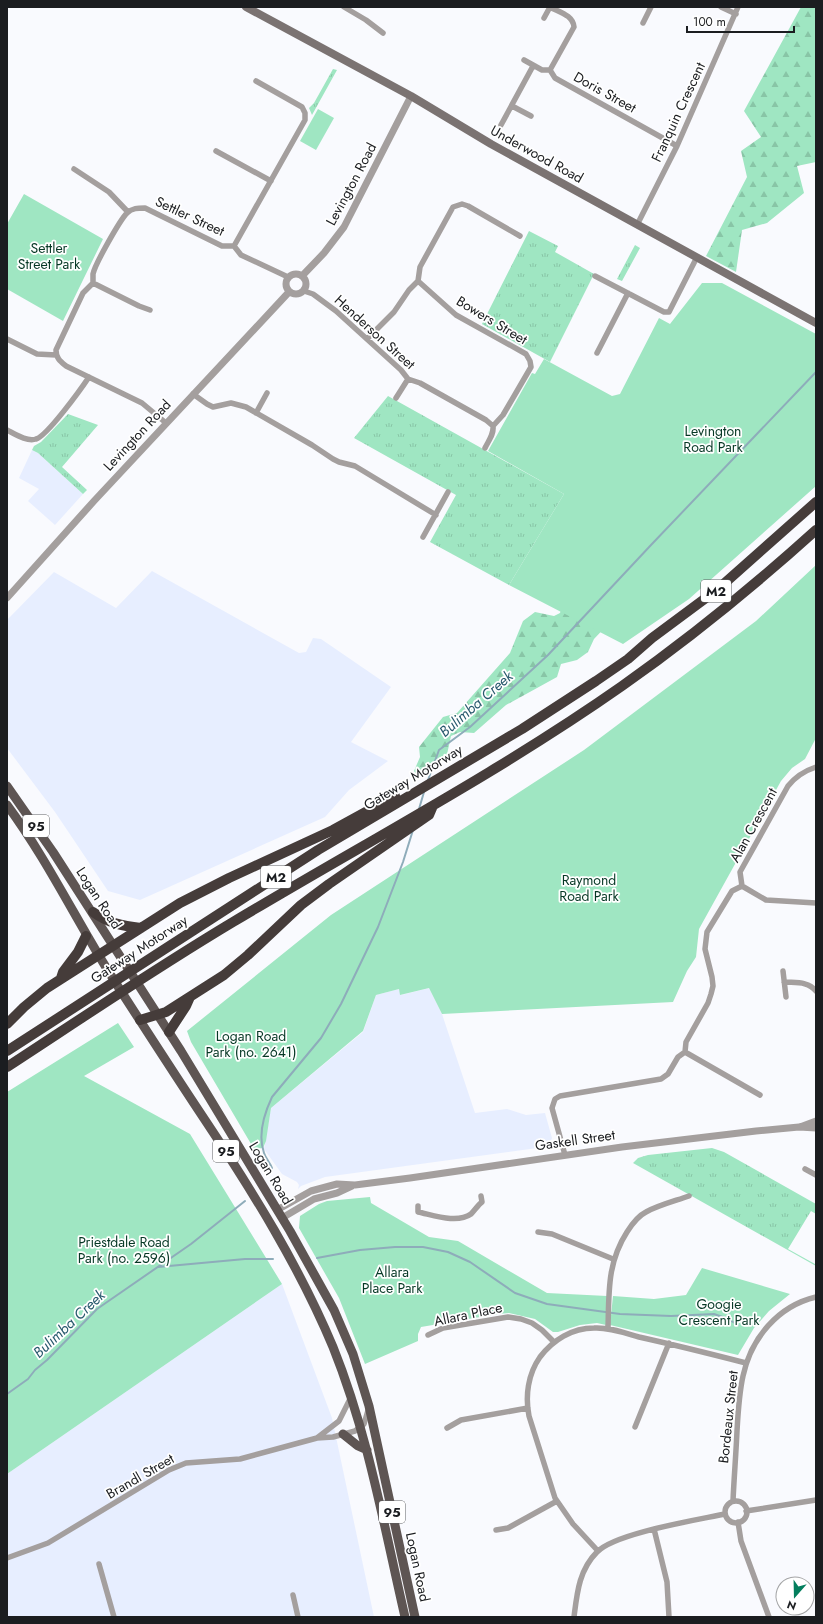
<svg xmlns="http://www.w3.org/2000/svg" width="823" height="1624" font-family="Jost,sans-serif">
  <defs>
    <pattern id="grass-tufts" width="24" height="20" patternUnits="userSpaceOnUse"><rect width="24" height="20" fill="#9fe6c2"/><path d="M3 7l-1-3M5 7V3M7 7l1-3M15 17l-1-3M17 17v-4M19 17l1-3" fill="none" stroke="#88c5a6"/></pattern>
    <pattern id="forest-firs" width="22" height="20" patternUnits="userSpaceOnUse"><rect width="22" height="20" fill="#9fe6c2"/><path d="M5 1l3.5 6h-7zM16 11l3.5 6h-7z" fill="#88c5a6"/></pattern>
  </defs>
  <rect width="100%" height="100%" fill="#f9fafe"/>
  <path fill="#e7eeff" d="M32,450L38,453L83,494L55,525L28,501L39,489L19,478Z
    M152,571L299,653L306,652L313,638L321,639L391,687L351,742L388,761L349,790L325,817L140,900L108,891L55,812L7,748V620L54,572L116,608Z
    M429,988L442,1014L475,1113L507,1109L526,1115L545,1113L552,1138L549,1145L545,1147L325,1177L301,1186L298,1189L299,1185L297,1182L282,1174L264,1149L271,1108L363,1032L376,995L399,989L401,995Z
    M282,1284L332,1418L374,1617H7V1474Z"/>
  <path fill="url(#grass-tufts)" d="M333,69L337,70L312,115L309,108L314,103Z
    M529,231L558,246L555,252L594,274L550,362L482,324Z
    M635,245L640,248L622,281L617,279Z
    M388,396L564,494L509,585L430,542L456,495L354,438Z
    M68,414L98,425L62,467L87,490L83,494L38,453L32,450L34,446L41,442Z
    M712,1148L724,1152L816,1204V1214L811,1211L788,1249L815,1264L816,1263V1266L633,1163L638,1158L648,1155Z"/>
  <path fill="url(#forest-firs)" d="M801,7H816V162L797,166L804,193L767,223L742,230L736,272L706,256L747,177L741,151L761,137L744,111Z
    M816,356V486L614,618L594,639L588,652L577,660L561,664L557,677L506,705L474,733L460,732L451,736L446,759L418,776L414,771L420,757L419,747L443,717L457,713L510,653L523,621L535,612L554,616L560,613L563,604Z"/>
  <path fill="#9fe6c2" d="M318,109L334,118L316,150L300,141Z
    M24,194L103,239L63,321L7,289V224Z
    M702,283H722L816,334V486L689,599L623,644L509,585L564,494L488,451L532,373L535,374L544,359L612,396L620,394L659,318L670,324Z
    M816,565V738L805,759L792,768L781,781L699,929L696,957L687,971L673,1002L442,1014L429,988L400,995L399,989L376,995L363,1031L271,1108L266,1141L263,1148L254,1149L191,1042L187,1031L331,915L584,750L756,621Z
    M118,1023L134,1047L84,1076L190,1134L282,1284L7,1474V1092Z
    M370,1197L371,1203L429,1237L458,1241L547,1293L607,1296L606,1325L597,1323L580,1325L558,1332H553L535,1319L509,1313L498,1314L421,1327L418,1334V1341L365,1364L339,1298L299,1228L300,1216L319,1204L327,1201Z
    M702,1268L790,1294L769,1311L754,1328L738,1355L610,1325L613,1296L654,1299L686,1295Z"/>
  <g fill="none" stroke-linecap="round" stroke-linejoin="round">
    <path stroke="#8eacba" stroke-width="2" d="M428,780L439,750L470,727L548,655L651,545L816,372
      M419,809L424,792
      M270,1171L272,1168C270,1163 266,1159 264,1153C258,1136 264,1114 272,1097L321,1038L341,1004L378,927L403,862L413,830
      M317,1258L360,1250L395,1247H423L448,1252L470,1262L515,1293L547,1304L620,1314L671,1316L714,1314L728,1319L738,1325
      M158,1267L245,1259H273
      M7,1394L28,1379L35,1370L47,1360L97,1309L191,1244L245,1201"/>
    <path stroke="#a49f9e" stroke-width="5.5" d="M344,7L366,20L383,33
      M550,7C559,12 573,15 574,27L550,70
      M721,7L736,14
      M544,18L550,7
      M643,23L651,7
      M524,60L542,70H550L555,78L677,146
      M512,106L531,116
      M501,125L533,66
      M216,151L271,181
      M74,169L109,192L128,212
      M637,225L677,146L738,7
      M234,246L305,120V113L302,107L256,81
      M595,276L664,312H669L697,257
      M418,281L456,315L526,354L530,361L531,367L503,415L493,426C494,434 489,440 485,448
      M93,283L139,306L150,310
      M304,291L313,294L336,311L401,370L408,379L420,383L486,420L493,426
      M7,339L37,354L56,355
      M367,339L394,312L409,290L418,281L420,267L453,207L462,204L468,206L520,236
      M597,353L628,293
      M193,394L207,404L213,407L231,403L246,407L312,445L333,459L339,462L355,466L436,515
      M396,398L408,379
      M256,413L267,393
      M166,423L142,403L66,366C60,361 56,358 56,350L83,293L93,283C93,280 93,277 93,274C95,264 120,220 127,213C132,208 138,208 145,208L222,246H234L241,255L288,277
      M7,430C15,434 27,442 36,439C47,436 81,389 89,377
      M423,537L448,492
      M742,886L766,900L816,903
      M783,971L786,997
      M784,982C796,983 808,981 816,991
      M685,1052L760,1095
      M565,1155L552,1108L555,1099L560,1096L661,1079L668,1074L678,1057L685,1052L686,1042L708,1003L711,994L713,986L712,977L705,949L707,932L732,891L742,886L740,872L788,786C796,776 804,771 816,767
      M805,1169L816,1175
      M418,1206V1212C433,1215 457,1224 471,1214C475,1210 478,1205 482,1202L481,1196
      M538,1232L552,1234L613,1259
      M608,1329C609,1293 607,1263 627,1232C632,1224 638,1216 646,1212C659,1205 675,1201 689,1196
      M428,1335L443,1328L508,1317L521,1319L532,1323L542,1330L554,1342
      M635,1427L669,1343
      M447,1428L461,1420L528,1408
      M317,1438L339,1421L351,1397
      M733,1501C734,1478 736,1454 737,1431C738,1413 739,1394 743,1376C751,1338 778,1306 816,1297
      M725 1512a11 11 0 1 1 22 0a11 11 0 1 1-22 0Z
      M746,1511L816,1500
      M738,1522L741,1541L769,1617
      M654,1529L667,1582L669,1617
      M496,1530L508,1528L557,1501
      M598,1551L573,1524L555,1498L529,1416C525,1396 528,1374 540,1357C553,1340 572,1328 594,1328C609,1327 625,1333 639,1337C675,1345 711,1354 746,1363
      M7,1558L48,1543L169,1470L186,1463L240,1459L317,1438L333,1437L355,1431L364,1424L369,1407
      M99,1564L114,1617
      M293,1595L298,1617
      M574,1617C577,1593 579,1570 597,1552C615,1533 697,1520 725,1514"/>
    <path stroke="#a49f9e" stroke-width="7" d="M286 284a10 10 0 1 1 20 0a10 10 0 1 1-20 0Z
      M302,276L324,253L344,227L411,96
      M7,598L94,501L289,292
      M800,1127L816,1121
      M277,1210L311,1191L337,1184L355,1185L410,1178L622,1147L756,1131L799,1127L816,1128
      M282,1218L314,1199L337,1193L352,1186"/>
    <path stroke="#7b7372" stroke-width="8" d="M246,7L411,96L491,144L816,323"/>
    <path stroke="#5e5553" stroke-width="9" d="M7,786L53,852L181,1051L290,1231L334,1310L353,1354L369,1406L415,1617
      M7,805C49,862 79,926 117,985C146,1030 175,1075 205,1120C253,1192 299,1266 333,1347C368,1434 384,1526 405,1617
      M343,1434L358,1446L367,1450"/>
    <path stroke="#453c3a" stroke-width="10" d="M93,912C108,923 122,926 141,928
      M61,978L63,972L78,952L86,936
      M140,1020L166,1012L224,975L248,955L301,905L329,884L429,815L432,808
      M7,1024L24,1007L47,988L180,903L229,878L333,830L395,796
      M169,1032L186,1006L190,997
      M7,1051L318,850L522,729L596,681L628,659L652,638L718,589L816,502
      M7,1067C82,1018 156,968 233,922C363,844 498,773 622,686C690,638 754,586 816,530"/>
  </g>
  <g text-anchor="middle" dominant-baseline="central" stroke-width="3.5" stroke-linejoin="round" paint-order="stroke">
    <g fill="#fff" stroke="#5f6163" stroke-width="1">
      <rect x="701" y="580" width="30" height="22" rx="3"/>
      <rect x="23" y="815" width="26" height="22" rx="3"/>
      <rect x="261" y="866" width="30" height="22" rx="3"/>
      <rect x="213" y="1140" width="26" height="22" rx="3"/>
      <rect x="379" y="1501" width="26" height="22" rx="3"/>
    </g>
    <g font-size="13" font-weight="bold" fill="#1b1d20">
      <text x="716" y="591">M2</text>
      <text x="36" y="826">95</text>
      <text x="276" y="877">M2</text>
      <text x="226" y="1151">95</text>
      <text x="392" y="1512">95</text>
    </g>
    <g font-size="14" fill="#1b1d20" stroke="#fff">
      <text transform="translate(605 92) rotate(29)">Doris Street</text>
      <text transform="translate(678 112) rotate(-65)">Franquin Crescent</text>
      <text transform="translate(537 154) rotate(29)">Underwood Road</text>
      <text transform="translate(351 184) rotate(-62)">Levington Road</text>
      <text transform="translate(190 216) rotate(25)">Settler Street</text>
      <text transform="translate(492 320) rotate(31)">Bowers Street</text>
      <text transform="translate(375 332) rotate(42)">Henderson Street</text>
      <text transform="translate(137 435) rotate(-47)">Levington Road</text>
      <text transform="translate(413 777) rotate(-31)">Gateway Motorway</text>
      <text transform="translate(753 825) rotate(-61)">Alan Crescent</text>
      <text transform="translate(99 898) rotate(57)">Logan Road</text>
      <text transform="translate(139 949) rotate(-33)">Gateway Motorway</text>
      <text transform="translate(575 1140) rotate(-8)">Gaskell Street</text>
      <text transform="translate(271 1173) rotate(59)">Logan Road</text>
      <text transform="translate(468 1314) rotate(-12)">Allara Place</text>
      <text transform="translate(728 1417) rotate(-84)">Bordeaux Street</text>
      <text transform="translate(140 1476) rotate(-30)">Brandl Street</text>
      <text transform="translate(418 1567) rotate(78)">Logan Road</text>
    </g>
    <g font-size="14" fill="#063825" stroke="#fff">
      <text x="49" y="248">Settler<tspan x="49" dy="16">Street Park</tspan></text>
      <text x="713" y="431">Levington<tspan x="713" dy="16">Road Park</tspan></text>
      <text x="589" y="880">Raymond<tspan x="589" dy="16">Road Park</tspan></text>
      <text x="251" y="1036">Logan Road<tspan x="251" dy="16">Park (no. 2641)</tspan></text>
      <text x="124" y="1242">Priestdale Road<tspan x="124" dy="16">Park (no. 2596)</tspan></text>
      <text x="392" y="1272">Allara<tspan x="392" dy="16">Place Park</tspan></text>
      <text x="719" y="1304">Googie<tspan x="719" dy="16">Crescent Park</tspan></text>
    </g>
    <g font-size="15" font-style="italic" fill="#28596d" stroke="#fff">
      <text transform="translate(476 704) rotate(-41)">Bulimba Creek</text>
      <text transform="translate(69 1324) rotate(-43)">Bulimba Creek</text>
    </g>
  </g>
  <rect width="823" height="1624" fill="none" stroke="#1b1d20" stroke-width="16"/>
  <g transform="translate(795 1596) rotate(200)"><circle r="19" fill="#ffffff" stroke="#a4a5a6"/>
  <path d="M0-3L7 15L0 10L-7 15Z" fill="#037e5d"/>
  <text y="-6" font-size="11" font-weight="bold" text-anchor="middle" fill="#1b1d20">N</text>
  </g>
  <path d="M687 26v6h107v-6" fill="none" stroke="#1b1d20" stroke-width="2"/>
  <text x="693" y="26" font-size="12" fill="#1b1d20" stroke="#ffffff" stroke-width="3" paint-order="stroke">100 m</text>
</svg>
